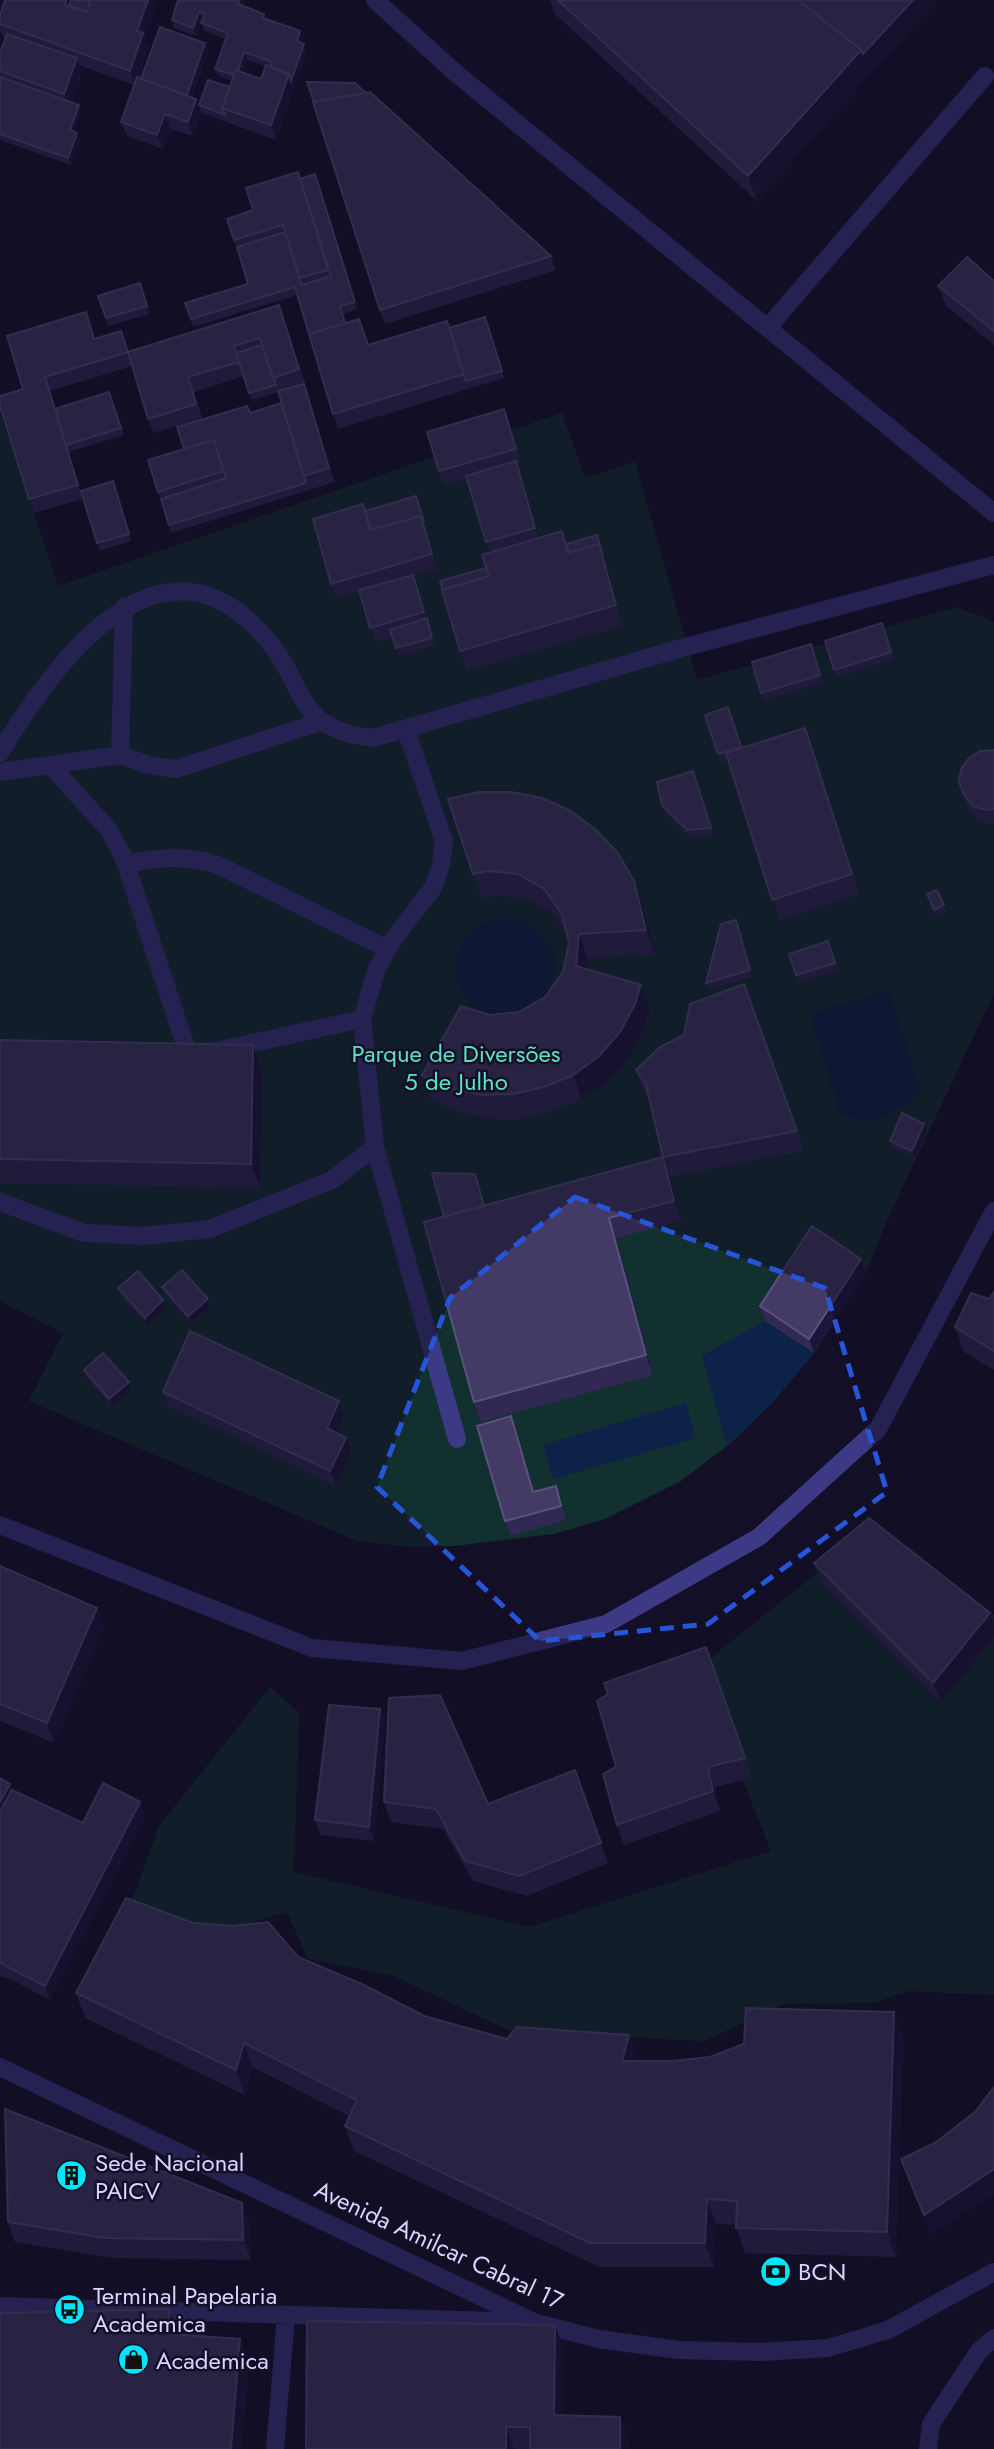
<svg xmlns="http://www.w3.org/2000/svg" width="994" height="2449" font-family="Jost,sans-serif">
  <rect width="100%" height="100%" fill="#130f26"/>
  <path fill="#12302f" d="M0,413L58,586L562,413L585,478L635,462L697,680L957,607L994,622V993L884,1227L866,1273L814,1353L773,1402L731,1443L681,1481L603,1520L554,1534L455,1546L409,1547L357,1541L29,1401L63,1333L0,1301Z
    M876,1526L994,1615V1995L908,1991L873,2003L784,2004L704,2041L512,2032L394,1976L308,1959L287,1912L208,1934L130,1906L159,1826L270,1687L299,1713L294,1872L529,1927L771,1851L698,1668Z"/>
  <path fill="#0c2248" d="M456 967a49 49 0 1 1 98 0a49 49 0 1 1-98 0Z
    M889,990L920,1091C893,1117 878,1127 841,1114L810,1014Z
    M765,1321L814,1353L773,1402L727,1446L702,1356Z
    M686,1403L696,1438L553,1479L543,1445Z"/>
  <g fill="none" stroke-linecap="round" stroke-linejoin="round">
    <path stroke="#3d3a85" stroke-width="18" d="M375,0L458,75L994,513
      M768,327L985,76
      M406,730L444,841L441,865L433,888L394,938L377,968L362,1019L375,1147L457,1439
      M0,753C53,664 159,517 264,636C308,685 292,729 373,738L678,649L994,565
      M120,755L124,607
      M50,765L109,830L123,856L189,1056
      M0,772L120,755L149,765L176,769L320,722
      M126,864C160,857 184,855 218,865L388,949
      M216,1051L362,1019
      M0,1202L84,1233L143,1236L210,1229L332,1180L375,1147
      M0,1525L312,1648L462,1661L606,1624L759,1537L878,1429L994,1211
      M0,2067L536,2323L599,2339L678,2350L760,2352L828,2348L888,2330L994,2272
      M0,2306L529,2322
      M275,2449L286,2316
      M928,2449L931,2424L979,2351L994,2338"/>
  </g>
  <path fill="#312854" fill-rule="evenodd" d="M178,0H245L243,6L303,39L302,43L307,51L276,140L202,113L199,105L230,87L232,81L218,76L215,69L226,39L204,31L201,23L203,20L202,19L196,36L174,28L172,20ZM247,60L265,66L261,79L242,72Z
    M550,0H939L870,74L757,201L555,14Z
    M0,15L145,38L149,47L138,78L141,79L205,43L208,50L192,97L196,99L202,113L193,136L170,129L163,149L127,136L121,122L134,85L79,65L82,73L72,102L81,112L74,132L77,133L80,140L71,165L0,140V51L5,38L3,37L0,30Z
    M315,174L357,309L343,314L346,323L368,345L449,328L485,317L504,378L338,429L297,295L193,327L185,303L248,284L227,219L253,210L300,179Z
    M551,256L556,270L385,324L380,310Z
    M994,281V345L946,306L938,286Z
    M140,283L150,314L108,326L98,296Z
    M279,305L305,383L299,385L304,384L335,482L171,533L148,460L184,449L250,413L281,403L278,392L252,400L244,376L194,392L202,418L153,433L132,366L50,391L55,408L109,392L124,435L69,452L67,448L81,491L115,489L131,541L100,551L83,499L34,513L29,499L23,389L86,312L95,339L128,351Z
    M509,423L521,463L517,464L539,538L562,531L567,544L606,564L623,626L467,671L460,651L490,552L467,479L444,485L439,471Z
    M419,504L438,569L413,576L435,646L399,656L392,637L376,642L359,592L337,598L331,584L365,511Z
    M882,623L894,659L837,677L825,641Z
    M811,644L823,682L764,701L752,662Z
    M728,707L741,748H812L859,894L780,920L728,759L721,762L705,715Z
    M994,750V824H991L978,820L969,810L959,782Z
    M693,771L713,836L689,838L665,813L662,805Z
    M448,799L634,881L643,906L655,954L588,959L587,969L650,1010L644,1029L629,1057L608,1081L582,1099L553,1112L522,1119H491L460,1113L431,1100L422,1075L490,1015L519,1012L545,997L563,972L569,943L566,932L553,914L527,899L497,896L482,899Z
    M937,890L946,913L936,917L927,894Z
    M736,920L752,977L708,990L706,983Z
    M828,941L838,970L798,983L789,954Z
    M744,984L804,1151L670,1177L663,1157L650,1099L643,1090L636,1070L684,1035Z
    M0,1040L253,1045L262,1070L260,1188L0,1183Z
    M924,1124L927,1131L915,1158L893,1148L890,1141Z
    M670,1177L682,1221L616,1238L653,1375L481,1422L474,1402L485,1206Z
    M861,1259L866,1273L814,1353L765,1321L760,1306Z
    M162,1287L208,1299L210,1307L191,1323L165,1294Z
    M118,1288L166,1308L147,1325L121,1296Z
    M994,1292V1370L964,1352L955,1327L989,1299Z
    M84,1370L129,1382L131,1389L112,1406L86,1377Z
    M163,1392L339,1401L344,1416L336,1433L346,1438L351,1452L336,1486L168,1406Z
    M511,1416L534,1492L556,1486L566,1520L511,1536L505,1521Z
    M814,1563L994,1626V1637L941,1703L821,1583Z
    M0,1566L97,1608L104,1628L54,1743L0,1721Z
    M706,1647L752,1778L715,1787L720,1811L624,1845L617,1825L616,1767Z
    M380,1709L385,1723L374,1841L320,1835L315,1820Z
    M575,1770L608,1863L527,1896L473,1881L443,1829L391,1822L384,1802L488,1804Z
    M0,1778L12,1790L83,1823L145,1817L50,2000L14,1981L0,1976Z
    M193,1923L298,1957L424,2016L507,2039L629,2035L638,2061H671L710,2057L894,2012L903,2037L896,2257L745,2253L736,2228V2225L716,2224L714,2267H599L354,2151L345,2126L349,2116L252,2067L245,2095L85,2018L76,1993Z
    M242,2203L250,2223L251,2260L112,2258L15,2242L8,2222Z
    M564,2350L563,2415L620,2417L629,2441V2449H306Z"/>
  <path fill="#1d163a" d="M66,0H76L72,13L65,5Z
    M148,0H158L145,38L149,47L135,85L130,71L137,31Z
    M239,0H245L241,12L238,4Z
    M913,0H939L870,74L757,201L748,176L861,50Z
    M199,12L202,19L196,36L193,28Z
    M300,31L303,39L300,49L297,41Z
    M205,43L208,50L188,108L185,100Z
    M304,44L307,51L276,140L271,125L289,74Z
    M244,52L247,60L239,83L236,76Z
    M77,58L82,73L69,109L64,94Z
    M196,99L202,113L193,136L188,122Z
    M79,105L81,112L72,137L70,130Z
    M165,114L170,129L163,149L157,135Z
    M77,133L80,140L71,165L68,158Z
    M45,377L50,391L83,499L78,485Z
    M304,384L309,398L335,482L329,468Z
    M504,409L509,423L521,463L516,449Z
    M516,461L521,475L541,542L535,528Z
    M416,496L419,504L438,569L432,554Z
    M597,535L606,564L623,626L616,605Z
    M413,575L418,589L435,646L432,638Z
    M805,728L812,748L859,894L852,874Z
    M634,881L643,906L655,954L646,930Z
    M579,934L588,959L585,990L576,966Z
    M641,985L650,1010L644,1029L629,1057L608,1081L582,1099L573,1075Z
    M253,1045L262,1070L260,1188L251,1164Z
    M924,1124L927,1131L915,1158L912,1151Z
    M663,1157L670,1177L682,1221L674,1201Z
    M609,1218L616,1238L653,1375L646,1355Z
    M861,1259L866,1273L814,1353L809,1339Z
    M208,1299L210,1307L191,1323L188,1316Z
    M163,1300L166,1308L147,1325L145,1318Z
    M129,1382L131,1389L112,1406L109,1399Z
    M339,1401L344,1416L332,1443L327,1428Z
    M511,1416L516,1430L538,1506L533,1492Z
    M346,1438L351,1452L336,1486L330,1471Z
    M97,1608L104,1628L54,1743L47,1723Z
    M990,1613L994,1626V1637L941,1703L933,1683Z
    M380,1709L385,1723L374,1841L369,1827Z
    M708,1767L715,1787L720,1811L713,1791Z
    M10,1784L18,1804L0,1835V1802Z
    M140,1802L145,1817L50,2000L45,1986Z
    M894,2012L903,2037L896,2257L887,2232Z
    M629,2035L638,2060L631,2085L622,2061Z
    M244,2043L252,2067L245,2095L236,2070Z
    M994,2169V2194L931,2235L924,2215Z
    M707,2199L716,2224L714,2267L705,2243Z
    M242,2203L250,2223L251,2260L243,2240Z
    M169,2309L178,2334L179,2359L170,2334Z
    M555,2325L564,2350L563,2440L554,2415Z
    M240,2339L249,2363L242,2449H231Z
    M620,2417L629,2441V2449H620Z
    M506,2427L514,2449H506Z"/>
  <path fill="#433a66" stroke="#5a527e" stroke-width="2" d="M5,0H66L65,5L87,12L91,0H148L137,31L143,33L130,71L0,24V15Z
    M71,0H91L87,12L69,6Z
    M178,0H239L238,4L264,14L263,18L300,31L297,41L304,44L291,81L289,74L270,67L272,62L244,52L238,71L236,70L234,75L215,69L228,33L201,23L205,14L199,12L193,28L172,20Z
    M558,0H798L861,50L748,176Z
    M798,0H913L863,54L861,50Z
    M160,27L205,43L187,95L141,79Z
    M7,34L77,58L64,94L0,71V53Z
    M266,65L289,74L271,125L222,108L236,70L261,79Z
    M0,77L79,105L70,130L77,133L68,158L0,134Z
    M137,77L196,99L188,122L165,114L157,135L121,122Z
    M208,80L230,87L222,108L225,115L199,105Z
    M307,82L355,83L366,93L314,102Z
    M370,92L551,256L380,310L313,102Z
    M298,172L328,270L299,278L283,225L234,240L227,219L253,210L246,188Z
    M315,174L355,302L340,306L345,323L309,334L295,287L191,319L185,303L248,284L237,247L285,232L302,285L331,276L300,179Z
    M967,257L994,281V331L938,286Z
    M140,283L147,306L106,318L98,296Z
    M279,305L299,369L273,378L260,338L234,346L239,362L188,377L196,404L148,419L128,352L45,377L78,485L29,499L0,406V396L23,389L7,336L86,312L94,339L121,331L128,352Z
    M485,317L502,371L466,381L449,328Z
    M359,319L368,345L447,321L464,374L333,414L309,334Z
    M262,345L276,385L249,393L236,353Z
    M304,384L329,468L304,476L278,391Z
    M109,392L121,428L66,445L55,409Z
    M281,403L306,483L169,525L161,499L226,478L214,440L184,449L177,427L247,406L250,413Z
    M504,409L516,449L439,471L427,432Z
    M214,440L223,471L158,492L148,460Z
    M516,461L535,528L486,542L466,476Z
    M113,481L129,534L97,543L81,491Z
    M416,496L424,522L421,516L371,530L365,511Z
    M363,504L370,530L421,516L432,554L331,584L313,519Z
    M562,531L568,553L599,544L616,605L460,651L442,590L489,576L482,555Z
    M597,535L603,557L599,544L569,553L567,544Z
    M486,568L489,576L443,590L440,581Z
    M413,575L424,612L370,628L359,590Z
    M427,618L432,638L396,648L390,630Z
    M882,623L891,652L834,670L825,641Z
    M811,644L820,675L761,693L752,662Z
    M728,707L741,747L718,754L705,715Z
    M805,728L852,874L772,900L726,753Z
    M994,750V809L985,810L973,806L964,795L959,782L961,769L969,758L980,751Z
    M693,771L711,828L687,830L662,805L657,782Z
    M479,792H511L542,798L571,811L596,830L618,853L634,881L646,930L579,934L576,966L641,985L635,1004L620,1032L599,1056L573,1075L544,1087L513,1094L482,1095L451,1088L422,1075L461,1006L490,1015L519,1012L545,997L563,972L569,943L562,914L544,889L518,874L488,871L473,874L448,799Z
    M937,890L944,905L934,910L927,894Z
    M736,920L750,970L706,983L721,924Z
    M828,941L835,963L796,975L789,954Z
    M744,984L797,1131L663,1157L646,1085L636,1070L660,1047L684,1035L690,1004Z
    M0,1040L253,1045L251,1164L0,1159Z
    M902,1113L924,1124L912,1151L890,1141Z
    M663,1157L674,1201L609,1218L646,1355L474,1402L424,1222Z
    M432,1173L475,1174L484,1206L444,1217Z
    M812,1226L861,1259L809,1339L760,1306Z
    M182,1270L208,1299L188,1316L162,1287Z
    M138,1271L163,1300L145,1318L118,1288Z
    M994,1292V1351L955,1327L971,1293L989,1299Z
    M190,1331L339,1401L327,1428L346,1438L330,1471L163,1392Z
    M103,1353L129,1382L109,1399L84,1370Z
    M511,1416L533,1492L556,1486L561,1506L505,1521L477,1426Z
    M869,1518L990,1613L933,1683L814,1563Z
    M0,1566L97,1608L47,1723L0,1704Z
    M706,1647L745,1758L708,1767L713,1791L617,1825L603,1774L616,1767L597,1701L608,1694L604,1683Z
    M440,1695L488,1804L575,1770L601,1843L519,1876L465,1861L436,1809L384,1802L389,1698Z
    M329,1705L380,1709L369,1827L315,1820Z
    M0,1778L10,1784L0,1802Z
    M103,1783L140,1802L45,1986L0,1963V1811L12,1790L83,1823Z
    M126,1898L193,1923L232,1926L268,1922L298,1957L364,1985L424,2016L507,2039L517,2027L629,2035L622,2061H671L710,2057L744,2044L746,2008L894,2012L887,2232L736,2228L737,2201L707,2199L705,2243H590L345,2126L357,2100L244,2043L236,2070L76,1993Z
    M994,2087V2169L924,2215L901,2159L935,2143L975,2112Z
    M5,2109L242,2203L243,2240L105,2238L8,2222Z
    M169,2309L170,2334L240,2339L231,2449H0V2313Z
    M307,2321L555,2325L554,2415L620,2417V2449H530V2427H506V2449H306Z"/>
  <path d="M0 0H994V2449H0ZM575,1197L825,1288L887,1492L708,1624L540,1641L377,1487L450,1298Z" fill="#130f26" fill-opacity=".55" fill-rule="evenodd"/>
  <path fill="none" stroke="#2655da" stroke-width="5" stroke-dasharray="14 9" stroke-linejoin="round" d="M575,1197L825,1288L887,1492L708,1624L540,1641L377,1487L450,1298Z"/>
  <defs>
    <symbol id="building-disc" viewBox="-11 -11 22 22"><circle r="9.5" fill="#00e5ff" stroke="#130f26"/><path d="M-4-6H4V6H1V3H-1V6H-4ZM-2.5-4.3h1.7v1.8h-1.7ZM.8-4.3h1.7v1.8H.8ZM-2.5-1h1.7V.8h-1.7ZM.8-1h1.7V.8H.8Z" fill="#111"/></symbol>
    <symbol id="bank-disc" viewBox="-11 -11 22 22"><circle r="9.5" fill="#00e5ff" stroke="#130f26"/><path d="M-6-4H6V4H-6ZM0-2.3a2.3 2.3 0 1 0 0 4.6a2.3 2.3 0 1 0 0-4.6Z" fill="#111"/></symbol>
    <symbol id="bus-disc" viewBox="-11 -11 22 22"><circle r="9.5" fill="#00e5ff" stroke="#130f26"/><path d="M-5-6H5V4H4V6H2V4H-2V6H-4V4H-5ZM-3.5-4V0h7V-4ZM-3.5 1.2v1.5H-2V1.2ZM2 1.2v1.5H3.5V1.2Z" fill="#111"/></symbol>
    <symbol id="shop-disc" viewBox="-11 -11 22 22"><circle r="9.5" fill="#00e5ff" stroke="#130f26"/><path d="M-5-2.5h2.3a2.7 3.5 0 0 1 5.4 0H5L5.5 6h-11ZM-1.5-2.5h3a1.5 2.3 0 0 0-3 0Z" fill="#111"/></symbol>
  </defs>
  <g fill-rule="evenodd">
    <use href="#building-disc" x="54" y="2158" width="35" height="35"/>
    <use href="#bank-disc" x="758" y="2254" width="35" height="35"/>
    <use href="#bus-disc" x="52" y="2292" width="35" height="35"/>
    <use href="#shop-disc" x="116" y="2342" width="35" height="35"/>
  </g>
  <g text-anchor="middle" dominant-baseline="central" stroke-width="5" stroke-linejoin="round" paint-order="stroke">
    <g font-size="24" fill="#5fe0c0" stroke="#130f26">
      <text x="456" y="1053">Parque de Diversões<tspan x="456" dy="28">5 de Julho</tspan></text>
    </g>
    <g font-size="24" fill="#d9d4ff" stroke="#130f26" text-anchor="start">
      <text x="95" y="2162">Sede Nacional<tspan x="95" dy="28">PAICV</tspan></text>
      <text x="798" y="2271">BCN</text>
      <text x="93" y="2295">Terminal Papelaria<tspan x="93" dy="28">Academica</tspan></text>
      <text x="156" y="2360">Academica</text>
    </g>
    <g font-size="24" fill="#d9d4ff" stroke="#130f26">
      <text transform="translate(439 2245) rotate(25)">Avenida Amilcar Cabral 17</text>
    </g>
  </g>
</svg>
